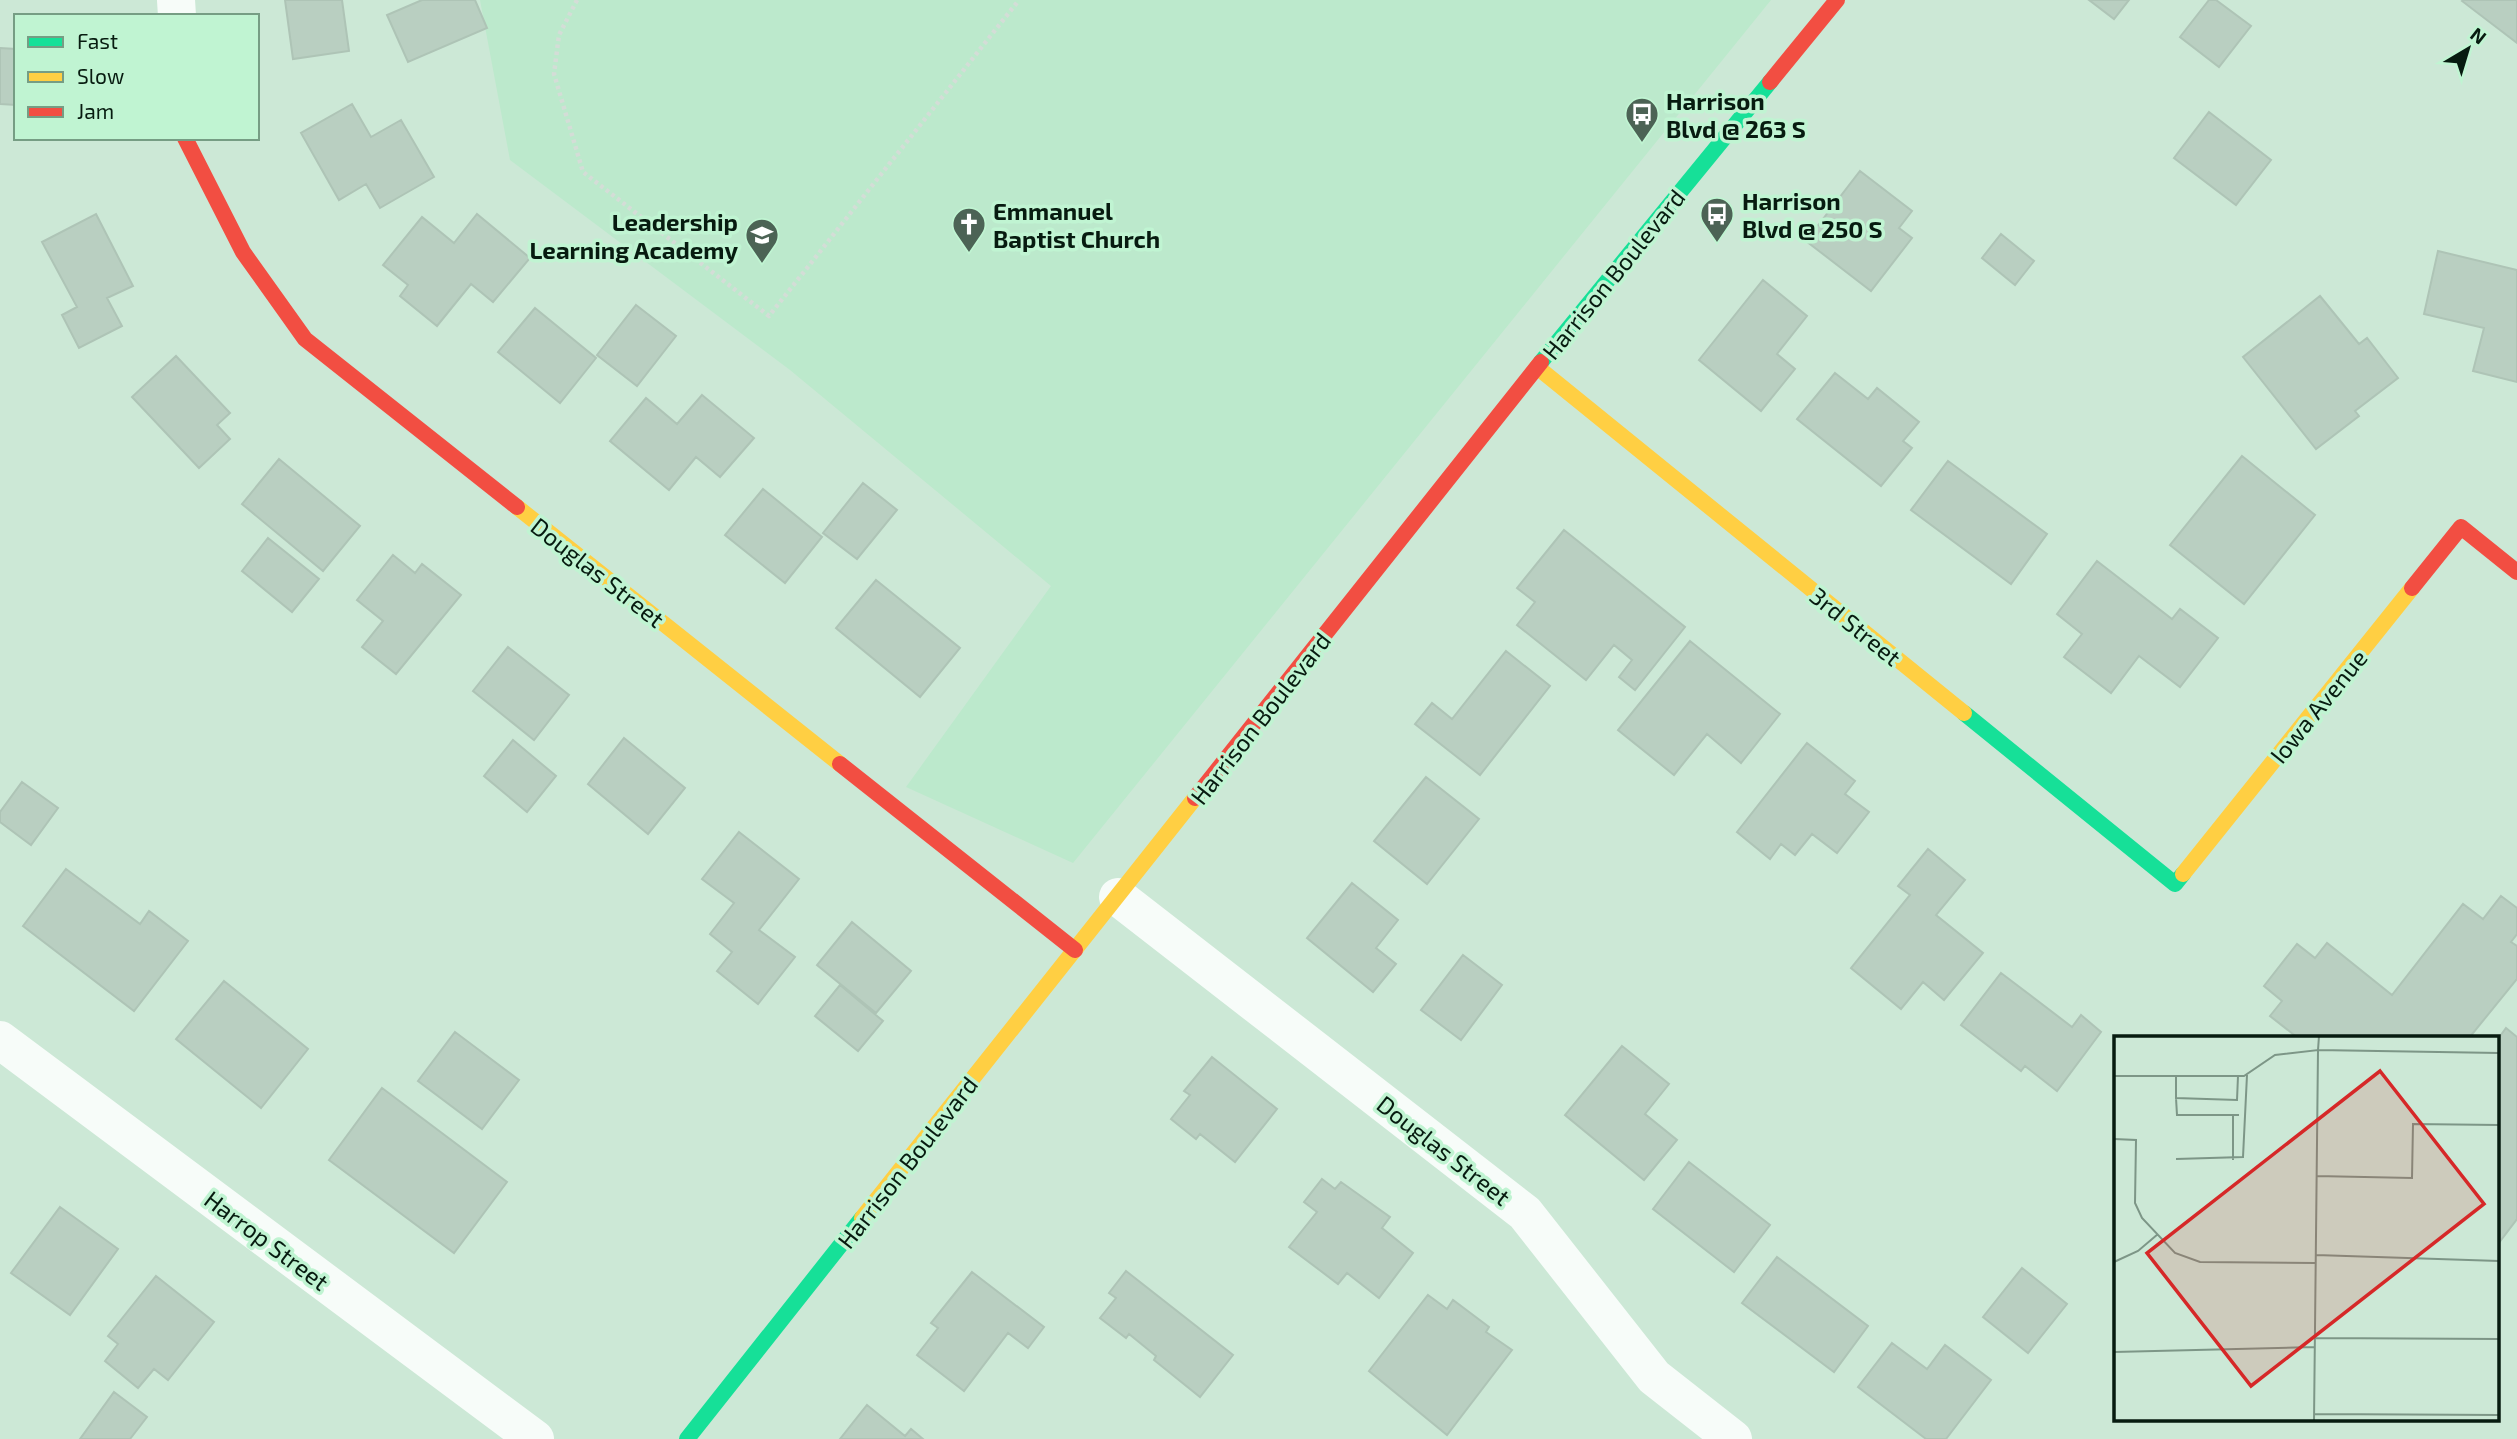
<svg xmlns="http://www.w3.org/2000/svg" width="2517" height="1439" font-family="'Exo 2',sans-serif">
  <rect width="100%" height="100%" fill="#cce8d6"/>
  <path fill="#bce9cc" d="M480,0H1771L1073,863L906,787L1051,586L790,370L510,160Z"/>
  <path fill="#b9cfc1" stroke="#aec4b6" stroke-width="2" d="M285,0H342L349,51L293,59Z
    M422,0H475L487,28L408,62L387,15Z
    M2089,0H2129L2114,19Z
    M2209,0H2216L2251,26L2219,67L2180,37Z
    M2463,0H2517V43L2462,1Z
    M0,48L16,49V105L0,104Z
    M352,104L371,137L401,120L434,177L380,208L366,184L339,200L301,133Z
    M2209,112L2271,160L2236,205L2174,158Z
    M1860,171L1912,211L1899,228L1912,238L1871,291L1806,241Z
    M96,214L133,286L107,298L122,326L79,348L62,315L77,307L42,242Z
    M477,214L530,258L493,302L471,284L437,326L400,296L408,285L383,265L422,217L454,243Z
    M2001,234L2034,261L2015,285L1982,258Z
    M2438,251L2517,270V382L2473,371L2484,328L2424,314Z
    M1763,280L1807,316L1777,354L1795,369L1761,411L1699,360Z
    M2320,296L2359,344L2367,338L2398,378L2355,411L2359,416L2316,449L2243,357Z
    M636,305L676,336L637,386L597,355Z
    M535,308L596,358L560,403L498,352Z
    M176,356L230,413L217,425L230,439L199,468L132,397Z
    M1835,373L1868,399L1877,388L1919,422L1903,441L1912,448L1881,486L1797,419Z
    M702,395L754,438L720,477L696,457L669,490L610,441L646,398L677,424Z
    M2242,456L2315,515L2244,604L2170,545Z
    M279,459L360,526L323,571L242,504Z
    M1948,461L2047,534L2011,584L1911,510Z
    M863,483L897,510L857,559L823,533Z
    M763,489L822,537L785,583L725,535Z
    M1564,530L1685,627L1635,690L1619,677L1632,660L1614,645L1586,680L1517,625L1535,602L1517,588Z
    M268,538L319,579L292,612L242,571Z
    M393,555L415,573L422,564L461,595L396,674L362,647L383,621L357,600Z
    M2097,561L2172,619L2180,609L2218,638L2180,687L2139,656L2111,693L2064,657L2082,634L2057,614Z
    M876,580L960,648L920,697L836,628Z
    M1690,641L1780,714L1741,763L1707,734L1674,775L1618,730Z
    M508,647L569,695L534,740L473,691Z
    M1506,651L1550,686L1480,775L1415,724L1432,703L1452,719Z
    M624,738L685,788L648,834L588,784Z
    M513,740L556,776L527,812L484,776Z
    M1807,743L1855,781L1845,794L1869,812L1837,853L1812,834L1795,855L1781,844L1770,859L1737,832Z
    M1426,777L1479,819L1427,884L1374,841Z
    M22,782L58,808L31,845L0,822V812Z
    M739,832L799,879L759,930L795,957L758,1004L717,971L732,952L710,934L734,903L702,879Z
    M1928,849L1965,880L1936,915L1983,953L1944,1000L1923,982L1901,1009L1851,968L1910,895L1898,886Z
    M66,869L140,924L149,911L188,941L134,1011L23,926Z
    M1352,883L1398,920L1376,948L1396,964L1373,992L1307,938Z
    M2501,896L2517,908V934L2511,942L2517,946V979L2469,1038H2298L2270,1016L2282,1001L2264,986L2297,944L2315,958L2327,943L2392,995L2463,904L2483,919Z
    M852,922L911,971L876,1013L817,965Z
    M1463,955L1502,985L1461,1040L1421,1010Z
    M2001,973L2072,1027L2081,1015L2101,1032L2057,1091L2025,1066L2021,1071L1961,1025Z
    M224,981L308,1049L261,1108L176,1039Z
    M840,985L883,1021L858,1051L815,1016Z
    M2506,1028L2517,1037V1219L2498,1244V1039Z
    M455,1032L519,1080L482,1129L418,1081Z
    M1622,1046L1669,1084L1645,1114L1677,1140L1644,1180L1565,1115Z
    M1212,1057L1277,1109L1235,1162L1200,1134L1196,1139L1171,1119L1190,1095L1184,1091Z
    M382,1088L507,1182L454,1253L329,1160Z
    M1689,1162L1770,1225L1734,1272L1653,1209Z
    M1322,1179L1335,1189L1341,1182L1390,1217L1382,1228L1413,1253L1379,1298L1347,1273L1338,1284L1289,1247L1317,1212L1304,1202Z
    M60,1207L118,1249L70,1315L11,1273Z
    M1777,1257L1868,1326L1834,1372L1742,1303Z
    M2022,1268L2067,1304L2028,1353L1983,1317Z
    M1126,1271L1233,1355L1200,1397L1154,1360L1156,1356L1129,1334L1126,1338L1100,1318L1116,1298L1109,1293Z
    M972,1272L1044,1327L1028,1348L1008,1333L964,1391L917,1355L938,1328L931,1323Z
    M156,1276L214,1322L168,1380L154,1369L138,1388L105,1361L118,1344L108,1336Z
    M1428,1295L1447,1309L1453,1300L1489,1327L1486,1332L1512,1350L1447,1435L1369,1371Z
    M1892,1343L1927,1369L1945,1345L1991,1380L1946,1439H1926L1858,1387Z
    M114,1392L147,1417L130,1439H80Z
    M867,1405L905,1436L911,1429L923,1439H840Z"/>
  <g fill="none" stroke-linecap="round" stroke-linejoin="round">
    <path stroke="#d4ddd7" stroke-width="4.5" stroke-dasharray="3.5 3.5" stroke-linecap="butt" d="M577,0L559,35L554,74L583,172L769,316L1019,0"/>
    <path stroke="#f7fcf9" stroke-width="38" d="M176,0L177,16
      M1118,897L1525,1213L1654,1377L1733,1439
      M0,1040L535,1439"/>
    <path stroke="#16e098" stroke-width="16" d="M1541,362L1770,82
      M1964,713L2175,884L2183,874
      M687,1439L862,1218"/>
    <path stroke="#ffcf43" stroke-width="16" d="M1537,367L1964,713
      M517,507L840,764
      M2183,874L2412,588
      M862,1218L1195,798"/>
    <path stroke="#f24e42" stroke-width="16" d="M1770,82L1837,0
      M185,138L243,252L305,339L517,507
      M2412,588L2461,527L2517,572
      M840,764L1075,950
      M1195,798L1541,362"/>
  </g>
  <defs>
    <symbol id="bus-pin" viewBox="-11 -11 22 30"><path d="M0 17L-7.5 6A9.5 9.5 0 1 1 7.5 6Z" fill="#4c6355" stroke="#c0f4d2"/><path d="M-5-6H5V4H4V6H2V4H-2V6H-4V4H-5ZM-3.5-4V0h7V-4ZM-3.5 1.2v1.5H-2V1.2ZM2 1.2v1.5H3.5V1.2Z" fill="#fff"/></symbol>
    <symbol id="church-pin" viewBox="-11 -11 22 30"><path d="M0 17L-7.5 6A9.5 9.5 0 1 1 7.5 6Z" fill="#4c6355" stroke="#c0f4d2"/><path d="M-1.2-6h2.4v3.5h3.3v2.4h-3.3V6h-2.4V-.1h-3.3v-2.4h3.3Z" fill="#fff"/></symbol>
    <symbol id="school-pin" viewBox="-11 -11 22 30"><path d="M0 17L-7.5 6A9.5 9.5 0 1 1 7.5 6Z" fill="#4c6355" stroke="#c0f4d2"/><path d="M0-5L7-2L0 1L-7-2ZM-4 1L0 2.5L4 1V4Q0 6-4 4Z" fill="#fff"/></symbol>
  </defs>
  <g fill-rule="evenodd">
    <use href="#bus-pin" x="1623" y="95" width="38" height="52"/>
    <use href="#bus-pin" x="1698" y="195" width="38" height="52"/>
    <use href="#church-pin" x="950" y="205" width="38" height="52"/>
    <use href="#school-pin" x="743" y="216" width="38" height="52"/>
  </g>
  <g text-anchor="middle" dominant-baseline="central" stroke-width="7" stroke-linejoin="round" paint-order="stroke">
    <g font-size="24" font-weight="bold" fill="#071b10" stroke="#c0f4d2" text-anchor="start">
      <text x="1666" y="100">Harrison<tspan x="1666" dy="28">Blvd @ 263 S</tspan></text>
      <text x="1742" y="200">Harrison<tspan x="1742" dy="28">Blvd @ 250 S</tspan></text>
      <text x="993" y="210">Emmanuel<tspan x="993" dy="28">Baptist Church</tspan></text>
      <text x="738" y="221" text-anchor="end">Leadership<tspan x="738" dy="28">Learning Academy</tspan></text>
    </g>
    <g font-size="24" fill="#071b10" stroke="#c0f4d2">
      <text transform="translate(1613 274) rotate(-51)">Harrison Boulevard</text>
      <text transform="translate(598 572) rotate(38)">Douglas Street</text>
      <text transform="translate(1856 626) rotate(39)">3rd Street</text>
      <text transform="translate(2318 706) rotate(-51)">Iowa Avenue</text>
      <text transform="translate(1260 718) rotate(-52)">Harrison Boulevard</text>
      <text transform="translate(1444 1150) rotate(38)">Douglas Street</text>
      <text transform="translate(907 1162) rotate(-52)">Harrison Boulevard</text>
      <text transform="translate(267 1240) rotate(37)">Harrop Street</text>
    </g>
  </g>
  <g transform="translate(2114 1036)">
    <rect width="385" height="385" fill="#cce8d6"/>
    <path fill="none" stroke="#7d9687" stroke-width="2" d="M205,0L204,14L385,17M0,40H130L161,19L204,14L200,385M62,41V62L123,64L124,40M62,62L63,79H125M0,103L22,104L21,167L28,182L61,217L86,226L201,227M62,123L129,121L133,39M119,124V80M202,140L298,142L299,88L385,89M202,219L385,225M0,226L24,215L44,198M201,302L385,303M0,316L201,311M200,378L385,379"/>
    <path fill="#d62828" fill-opacity="0.15" stroke="#d62828" stroke-width="3.5" d="M266,35L370,168L137,350L33,217Z"/>
    <rect width="385" height="385" fill="none" stroke="#071b10" stroke-width="3.5"/>
  </g>
  <rect x="14" y="14" width="245" height="126" fill="#c0f4d2" stroke="#769d84" stroke-width="2"/>
  <rect x="28" y="37" width="35" height="10" fill="#16e098" stroke="#769d84" stroke-width="2"/>
  <text x="77" y="49" font-size="21" fill="#071b10">Fast</text>
  <rect x="28" y="72" width="35" height="10" fill="#ffcf43" stroke="#769d84" stroke-width="2"/>
  <text x="77" y="84" font-size="21" fill="#071b10">Slow</text>
  <rect x="28" y="107" width="35" height="10" fill="#f24e42" stroke="#769d84" stroke-width="2"/>
  <text x="77" y="119" font-size="21" fill="#071b10">Jam</text>
  <g transform="translate(2468 49) rotate(38)" stroke="#c0f4d2" stroke-width="5" paint-order="stroke">
  <path d="M0-5L12 26L0 18L-12 26Z" fill="#071b10"/>
  <text y="-10" font-size="19" font-weight="bold" text-anchor="middle" fill="#071b10">N</text>
  </g>
</svg>
